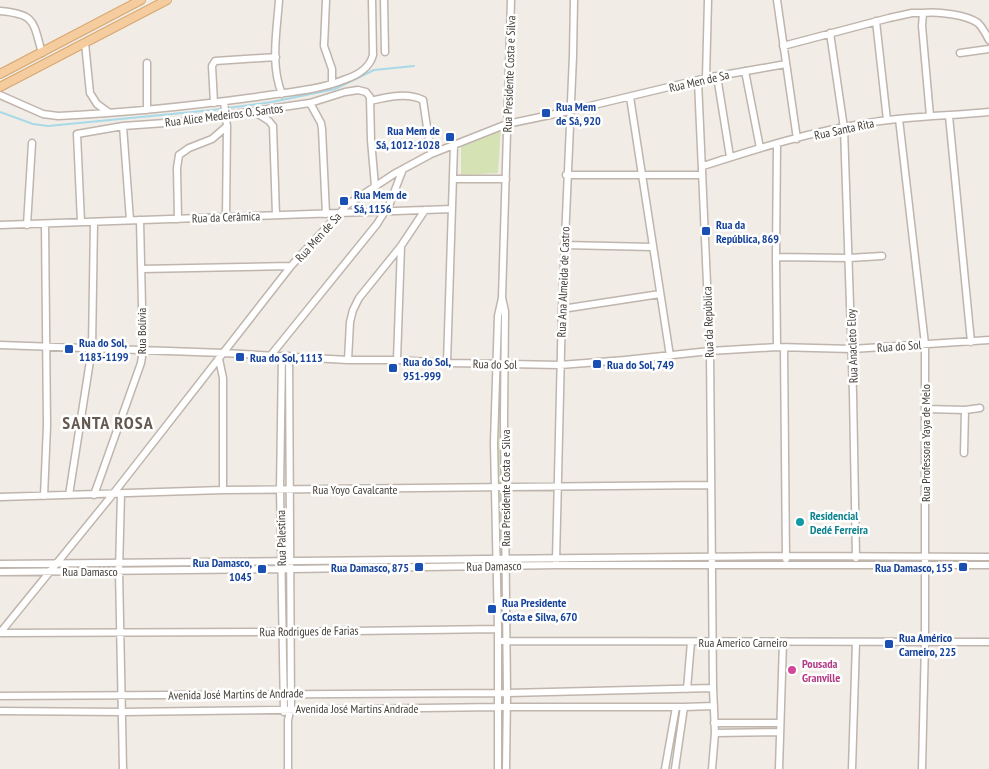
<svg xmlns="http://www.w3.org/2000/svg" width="989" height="769" font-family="'PT Sans Narrow',sans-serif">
  <rect width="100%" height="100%" fill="#f1ece6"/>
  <path fill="#d5e2b3" d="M501,127L498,173L461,175V141Z
    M500,306L504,307L505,769H500C498,615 494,460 500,306Z"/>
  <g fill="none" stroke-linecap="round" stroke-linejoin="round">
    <path stroke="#a8d9e8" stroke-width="2" d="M0,112L33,124L48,126L213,110L272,102L335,89L374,70L414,66"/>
    <defs>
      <path id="minor" d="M279,0C277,30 270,65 282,94
        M326,0L324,46L332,69V84
        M384,0L385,52
        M777,0L797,139
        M0,11C36,14 33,22 42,53
        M876,21L887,120
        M830,33L844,128L853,393L856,558
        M85,43L90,93L97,104L108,112
        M783,46L889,18L912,13H923
        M960,53L989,49
        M745,71L760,148
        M717,76L730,157
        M706,78L708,0
        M698,81L710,351L713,688L715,733L712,769
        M0,95L43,114L58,116C125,113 191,106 256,97C286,92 317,91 346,79C358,75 370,67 373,55L372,0
        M630,97L670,356
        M370,101C387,97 407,92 423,100L431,154
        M224,102L227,126L226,217
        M214,103L212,66L215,61L276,57
        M310,103L321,123L322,129L326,214
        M147,110V63
        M255,112L269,121L273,126L276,215
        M930,116L922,26L923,13C937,11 967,15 978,23C983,28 986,34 989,40
        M949,116L971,342
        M899,119L925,344V642L922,769
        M123,126L130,220
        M703,166C756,149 812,131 868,123C908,116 949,116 989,112
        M566,175H702
        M453,179H506
        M178,219L177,168L179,155L189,148L212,139L227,126
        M81,222L77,134L123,126L179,122L310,103L345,92L358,90L366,92L370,97L371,140L375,186
        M0,225L452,209
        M27,225L32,143
        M564,245L653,247
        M776,257L849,258L882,256
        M141,269L291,266
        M502,298L505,311L504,418L507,693L506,769
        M562,309L660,294
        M0,345L224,353L348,360H397L447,363L560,365L625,360L710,351L777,347L852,349L989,340
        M777,347L776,257L777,144
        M784,348L786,559
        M271,355L377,224L390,203L403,169
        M282,356L280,489L284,712
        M219,359L223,378V490
        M348,360L350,322L353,310L359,298L401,246L425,210
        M397,360L401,246
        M447,363L454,145
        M926,409L965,410L980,408
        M964,453L965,410
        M121,494L119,571L123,769
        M69,495L92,348L94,222
        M94,495L141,363L143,350L140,220
        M44,496L47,426L45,224
        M0,497L223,490L711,485
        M556,561L562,309L573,56L574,0
        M0,564L786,556L989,557
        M0,572L290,569L556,565H989
        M0,633L113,494L291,266L347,205L394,174L431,154L507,124L569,111L706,78L786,64
        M0,633L282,632L498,629
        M498,641L989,642
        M687,689L691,642
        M0,696L507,693L713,688
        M0,711L123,712L498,707H684L714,706
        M714,723H780
        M715,733L780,732
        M288,769V720L291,708L289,356
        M498,769V629L494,443L498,316L502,298L511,0
        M665,769L676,707
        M675,769L684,707
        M779,769L783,642
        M852,769L856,642"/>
      <path id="major" d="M0,74L141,0
        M0,87L167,0"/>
    </defs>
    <use href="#minor" stroke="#bfb5ad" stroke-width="9"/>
    <use href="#major" stroke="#d7a66f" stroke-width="10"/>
    <use href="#minor" stroke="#fff" stroke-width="6"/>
    <use href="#major" stroke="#f4cc9d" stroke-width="8"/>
  </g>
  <g fill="#1a4fb4" stroke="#fff" stroke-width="2">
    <rect x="541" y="108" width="10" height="10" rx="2.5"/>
    <rect x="445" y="132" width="10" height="10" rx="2.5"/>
    <rect x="339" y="196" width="10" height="10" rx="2.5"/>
    <rect x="701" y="226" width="10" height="10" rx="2.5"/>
    <rect x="64" y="344" width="10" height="10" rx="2.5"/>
    <rect x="235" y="352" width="10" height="10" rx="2.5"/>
    <rect x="592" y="359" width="10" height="10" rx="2.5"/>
    <rect x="388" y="363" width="10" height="10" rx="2.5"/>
    <rect x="414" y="562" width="10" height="10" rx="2.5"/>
    <rect x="958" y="562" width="10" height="10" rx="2.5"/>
    <rect x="257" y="564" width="10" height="10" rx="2.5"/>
    <rect x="487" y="604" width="10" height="10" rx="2.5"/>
    <rect x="884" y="639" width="10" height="10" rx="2.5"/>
  </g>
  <circle fill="#0f9aa8" stroke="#fff" stroke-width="2" cx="800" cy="522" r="5"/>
  <circle fill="#d1479c" stroke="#fff" stroke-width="2" cx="792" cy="670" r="5"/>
  <g text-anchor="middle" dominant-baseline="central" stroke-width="5" stroke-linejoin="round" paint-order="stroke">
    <g font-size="12" fill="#433c36" stroke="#fff">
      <text transform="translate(509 74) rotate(-88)">Rua Presidente Costa e Silva</text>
      <text transform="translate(699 81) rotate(-13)">Rua Men de Sa</text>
      <text transform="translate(224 115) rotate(-7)">Rua Alice Medeiros O. Santos</text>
      <text transform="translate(844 129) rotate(-12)">Rua Santa Rita</text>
      <text transform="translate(226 217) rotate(-2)">Rua da Cerâmica</text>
      <text transform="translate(318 237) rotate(-48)">Rua Men de Sa</text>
      <text transform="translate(563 282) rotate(-88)">Rua Ana Almeida de Castro</text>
      <text transform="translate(708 322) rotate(-92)">Rua da República</text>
      <text transform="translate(141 331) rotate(-90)">Rua Bolívia</text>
      <text transform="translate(852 346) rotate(-92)">Rua Anacleto Eloy</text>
      <text transform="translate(899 346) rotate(-4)">Rua do Sol</text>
      <text transform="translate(495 364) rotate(1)">Rua do Sol</text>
      <text transform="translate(925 443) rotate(-90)">Rua Professora Yaya de Melo</text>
      <text transform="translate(505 488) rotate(-90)">Rua Presidente Costa e Silva</text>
      <text x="355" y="489">Rua Yoyo Cavalcante</text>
      <text transform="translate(281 538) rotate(-91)">Rua Palestina</text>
      <text transform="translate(494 566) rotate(-1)">Rua Damasco</text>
      <text x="90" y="571">Rua Damasco</text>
      <text transform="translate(309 631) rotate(-1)">Rua Rodrigues de Farias</text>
      <text x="743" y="642">Rua Americo Carneiro</text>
      <text transform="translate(236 694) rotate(-1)">Avenida José Martins de Andrade</text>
      <text x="357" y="708">Avenida José Martins Andrade</text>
    </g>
    <g font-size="12" font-weight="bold" fill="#164399" stroke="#fff" text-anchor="start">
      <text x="556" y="106">Rua Mem<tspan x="556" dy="14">de Sá, 920</tspan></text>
      <text x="440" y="130" text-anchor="end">Rua Mem de<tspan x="440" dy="14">Sá, 1012-1028</tspan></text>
      <text x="354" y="194">Rua Mem de<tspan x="354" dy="14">Sá, 1156</tspan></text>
      <text x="716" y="224">Rua da<tspan x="716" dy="14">República, 869</tspan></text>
      <text x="79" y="342">Rua do Sol,<tspan x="79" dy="14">1183-1199</tspan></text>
      <text x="250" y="357">Rua do Sol, 1113</text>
      <text x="403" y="361">Rua do Sol,<tspan x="403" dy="14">951-999</tspan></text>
      <text x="607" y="364">Rua do Sol, 749</text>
      <text x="252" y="562" text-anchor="end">Rua Damasco,<tspan x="252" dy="14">1045</tspan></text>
      <text x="409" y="567" text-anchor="end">Rua Damasco, 875</text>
      <text x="953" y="567" text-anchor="end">Rua Damasco, 155</text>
      <text x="502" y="602">Rua Presidente<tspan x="502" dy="14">Costa e Silva, 670</tspan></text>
      <text x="899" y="637">Rua Américo<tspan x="899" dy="14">Carneiro, 225</tspan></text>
    </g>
    <g font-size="12" font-weight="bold" fill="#0d838f" stroke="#fff" text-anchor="start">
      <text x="810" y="515">Residencial<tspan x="810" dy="14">Dedé Ferreira</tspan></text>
    </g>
    <g font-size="12" font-weight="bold" fill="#b23c85" stroke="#fff" text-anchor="start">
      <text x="802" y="663">Pousada<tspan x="802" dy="14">Granville</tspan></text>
    </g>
    <g font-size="18" font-weight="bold" letter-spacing="1" fill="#65584f" stroke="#fff">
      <text x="108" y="422">SANTA ROSA</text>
    </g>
  </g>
</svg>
